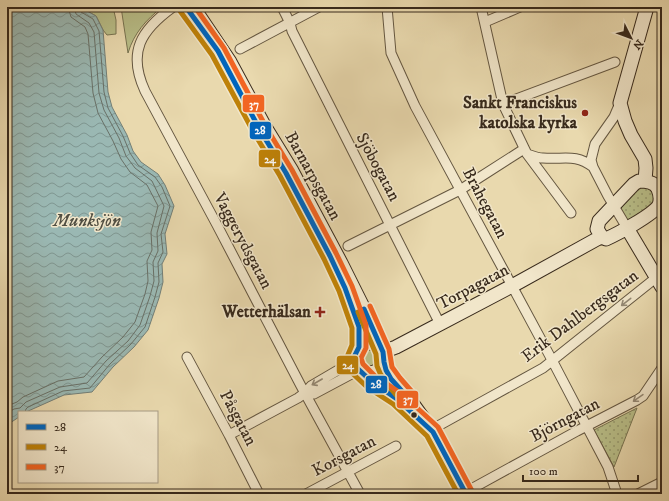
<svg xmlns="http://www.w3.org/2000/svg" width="669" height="501" font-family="'IM FELL DW Pica',serif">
  <defs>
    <pattern id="park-dots" width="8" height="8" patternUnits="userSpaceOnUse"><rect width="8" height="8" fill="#b9bf89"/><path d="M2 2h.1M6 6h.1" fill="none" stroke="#979b6f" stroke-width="1.8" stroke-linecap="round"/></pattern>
    <pattern id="water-waves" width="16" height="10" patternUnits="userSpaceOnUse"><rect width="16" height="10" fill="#9ab8b3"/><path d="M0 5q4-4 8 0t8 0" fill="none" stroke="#7f9691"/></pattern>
  </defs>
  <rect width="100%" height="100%" fill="#e9d9ae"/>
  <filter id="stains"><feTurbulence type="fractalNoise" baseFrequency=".005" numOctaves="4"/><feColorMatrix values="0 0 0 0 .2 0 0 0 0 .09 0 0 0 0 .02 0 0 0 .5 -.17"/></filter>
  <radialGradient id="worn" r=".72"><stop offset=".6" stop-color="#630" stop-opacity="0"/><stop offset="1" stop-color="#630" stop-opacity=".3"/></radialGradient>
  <path fill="#b9bf89" stroke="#787452" d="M80,7H113L116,20V34L107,35L103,30L96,16Z
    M121,7H162C146,20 134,33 128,53Z
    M369,347C376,348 383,355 379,363C370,384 343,352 369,347Z"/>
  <path fill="url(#park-dots)" stroke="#787452" d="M640,186L653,189L656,198L654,204L628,221L619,205Z
    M637,408L614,467L594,430Z"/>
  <path fill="url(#water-waves)" stroke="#737f77" d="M21,7H80L96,16L103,30L108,92L112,107L127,135L133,151L141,162L158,174L165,185L174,206L165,234L167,254L162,264L163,282L159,298L148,330L134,347L113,367L92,392L64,395L26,412H19V417L7,425V12Z"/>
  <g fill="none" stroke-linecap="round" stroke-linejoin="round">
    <path stroke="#697168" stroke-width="1" d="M7,406L17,402L23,397L58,381L84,377L102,357L123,337L135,322L145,294L148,281L147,261L152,250L151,232L158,206L147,185L130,172L121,159L113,141L98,113L93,93L88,34L85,27L71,17L68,7
      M25,412L26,409L28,407L63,391L90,388L110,364L131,344L145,327L155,297L159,282L158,263L163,252L161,234L170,206L162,187L155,177L138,165L130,153L123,136L108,108L104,92L99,31L93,19L81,12L79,7
      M7,413L14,409L20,408L26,402L60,387L87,383L106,361L128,341L140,325L150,296L154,281L153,262L158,251L157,233L164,206L152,181L135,168L126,156L119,138L104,110L99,93L94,32L89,23L76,14L74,7"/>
    <defs>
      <path id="street" d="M173,7C141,30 127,52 145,91L217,225L301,386L360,494
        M282,7L290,23L292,31L440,324
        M387,7L391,53L415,106L552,360L608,467L617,494
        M481,7L503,104L527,154L571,213
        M485,22L520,7
        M240,49L319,7
        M620,103L614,117L595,144L591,160L593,167L608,196L627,228
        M503,104L615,62
        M527,154C533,156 538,158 543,158C563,160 575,153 593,167
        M348,246L460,190L524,149
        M187,357L229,435L259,494
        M305,393L314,394L359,370
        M438,426L543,368L657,277
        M229,435L298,398L305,393L311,386L340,369L354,357
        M473,488L577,431L637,400L643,396L662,368
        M306,494L396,446
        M638,494L662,482"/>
      <path id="secondary" d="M193,7L230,62L265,127L292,171L341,263L371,323L380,347
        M639,181C647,181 655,182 658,189C660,194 661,200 659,205C653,215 617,234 606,239L602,237L597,229L599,221L634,184Z
        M645,181L646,168L645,159L631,135L625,121L620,103L647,7
        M627,228L662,287
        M344,285L359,327V347
        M354 358a15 15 0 1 1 30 0a15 15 0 1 1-30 0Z
        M383,352L396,347L512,286L597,239L602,237
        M384,364L393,381L407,396L433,432L466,494
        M362,372C377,387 396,398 412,412"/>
    </defs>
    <use href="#street" stroke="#645640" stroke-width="11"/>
    <use href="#secondary" stroke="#382a1c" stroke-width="15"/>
    <use href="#street" stroke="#f1e6ca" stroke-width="9"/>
    <use href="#secondary" stroke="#f1e6ca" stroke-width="13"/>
    <defs>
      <path id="bus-1" d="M186,7L218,51L260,130L286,173L330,256L345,288L359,327V347L354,357L357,368L371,381L397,399L433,432L466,494
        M364,309L383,352L384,362L386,370L391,379L409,399"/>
      <path id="bus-2" d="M180,11L212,55L254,133L280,176L324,259L339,291L352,328V345L347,357L348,366L351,372L367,387L393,404L427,436L458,494
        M358,312L376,354L377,366L380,373L386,383L404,404"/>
      <path id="bus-3" d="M195,7L224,48L266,127L292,170L336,253L352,286L366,325V348L361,358L363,364L375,376L402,394L438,427L472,491
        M370,306L389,349L392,367L400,378L414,394"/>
    </defs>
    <use href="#bus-1" stroke="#f1e6ca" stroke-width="8"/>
    <use href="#bus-2" stroke="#f1e6ca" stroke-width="8"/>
    <use href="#bus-3" stroke="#f1e6ca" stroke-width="8"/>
    <use href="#bus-1" stroke="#0065bd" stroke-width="5"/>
    <use href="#bus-2" stroke="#be8108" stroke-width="5"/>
    <use href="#bus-3" stroke="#f26522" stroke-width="5"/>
  </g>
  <defs><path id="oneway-shaft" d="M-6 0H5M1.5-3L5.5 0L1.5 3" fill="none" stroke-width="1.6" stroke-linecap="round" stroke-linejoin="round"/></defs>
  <g stroke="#948873">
    <use href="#oneway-shaft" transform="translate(626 302) rotate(142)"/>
    <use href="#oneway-shaft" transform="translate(317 382) rotate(150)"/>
    <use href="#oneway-shaft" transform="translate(638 398) rotate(145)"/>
  </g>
  <g fill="#8f2418" stroke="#f1e6ca" stroke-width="1.5">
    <circle cx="585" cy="113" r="4"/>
    <path d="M318 306h4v4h4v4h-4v4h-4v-4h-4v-4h4z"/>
  </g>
  <circle fill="#382a1c" stroke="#f1e6ca" stroke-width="1.5" cx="414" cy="415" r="3.5"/>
  <g text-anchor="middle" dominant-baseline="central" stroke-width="3" stroke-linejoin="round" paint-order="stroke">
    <g font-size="17" font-weight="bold" fill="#382a1c" stroke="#f1e6ca" text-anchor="end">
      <text x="577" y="103">Sankt Franciskus<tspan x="577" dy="20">katolska kyrka</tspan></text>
      <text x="311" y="312">Wetterhälsan</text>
    </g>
    <g font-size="17" fill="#382a1c" stroke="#f1e6ca">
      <text transform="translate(378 167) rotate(62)">Sjöbogatan</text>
      <text transform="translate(313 176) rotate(61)">Barnarpsgatan</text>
      <text transform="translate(485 203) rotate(62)">Brahegatan</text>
      <text transform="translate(243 241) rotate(62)">Vaggerydsgatan</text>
      <text transform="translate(473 287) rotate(-28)">Torpagatan</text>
      <text transform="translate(580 316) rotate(-37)">Erik Dahlbergsgatan</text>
      <text transform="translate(238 418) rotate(62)">Påsgatan</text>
      <text transform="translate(565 420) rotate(-28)">Björngatan</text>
      <text transform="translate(344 456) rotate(-28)">Korsgatan</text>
    </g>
    <g font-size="18" font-style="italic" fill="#504e42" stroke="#f1e6ca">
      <text x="87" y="221">Munksjön</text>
    </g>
  </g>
  <g stroke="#f1e6ca" stroke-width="1.5">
    <rect x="242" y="94" width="23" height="19" rx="4" fill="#f26522"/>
    <rect x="249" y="121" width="23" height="19" rx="4" fill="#0065bd"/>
    <rect x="258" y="149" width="23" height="19" rx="4" fill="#be8108"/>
    <rect x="336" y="355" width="23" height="20" rx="4" fill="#be8108"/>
    <rect x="365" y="375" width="23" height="19" rx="4" fill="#0065bd"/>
    <rect x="396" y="390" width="23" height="19" rx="4" fill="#f26522"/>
  </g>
  <g font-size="11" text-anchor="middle" font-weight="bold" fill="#fff">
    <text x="254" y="108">37</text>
    <text x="260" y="134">28</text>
    <text x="270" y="163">24</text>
    <text x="348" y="369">24</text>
    <text x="376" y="388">28</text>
    <text x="408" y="403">37</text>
  </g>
  <rect width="669" height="501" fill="none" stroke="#e9d9ae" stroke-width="24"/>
  <rect x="8" y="8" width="653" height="485" fill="none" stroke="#382a1c" stroke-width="2"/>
  <rect x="12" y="12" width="645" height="477" fill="none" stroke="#382a1c"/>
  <rect x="18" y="411" width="140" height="72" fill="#f1e6ca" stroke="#a79b84"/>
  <rect x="26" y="424" width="20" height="6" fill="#0065bd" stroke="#a79b84"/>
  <text x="54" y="431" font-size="12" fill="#382a1c">28</text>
  <rect x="26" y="444" width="20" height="6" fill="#be8108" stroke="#a79b84"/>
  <text x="54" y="451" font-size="12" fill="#382a1c">24</text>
  <rect x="26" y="464" width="20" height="6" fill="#f26522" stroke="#a79b84"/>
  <text x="54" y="471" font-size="12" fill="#382a1c">37</text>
  <g transform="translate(631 38) rotate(132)" stroke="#f1e6ca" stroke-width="3" paint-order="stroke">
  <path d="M0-3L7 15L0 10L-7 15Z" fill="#382a1c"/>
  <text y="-6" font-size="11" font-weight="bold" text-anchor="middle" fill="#382a1c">N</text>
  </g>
  <path d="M523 475v6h115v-6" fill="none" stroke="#382a1c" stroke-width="2"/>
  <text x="529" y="475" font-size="12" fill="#382a1c" stroke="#f1e6ca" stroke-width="3" paint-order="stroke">100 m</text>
  <rect width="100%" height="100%" filter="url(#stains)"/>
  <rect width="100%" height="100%" fill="url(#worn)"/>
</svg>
